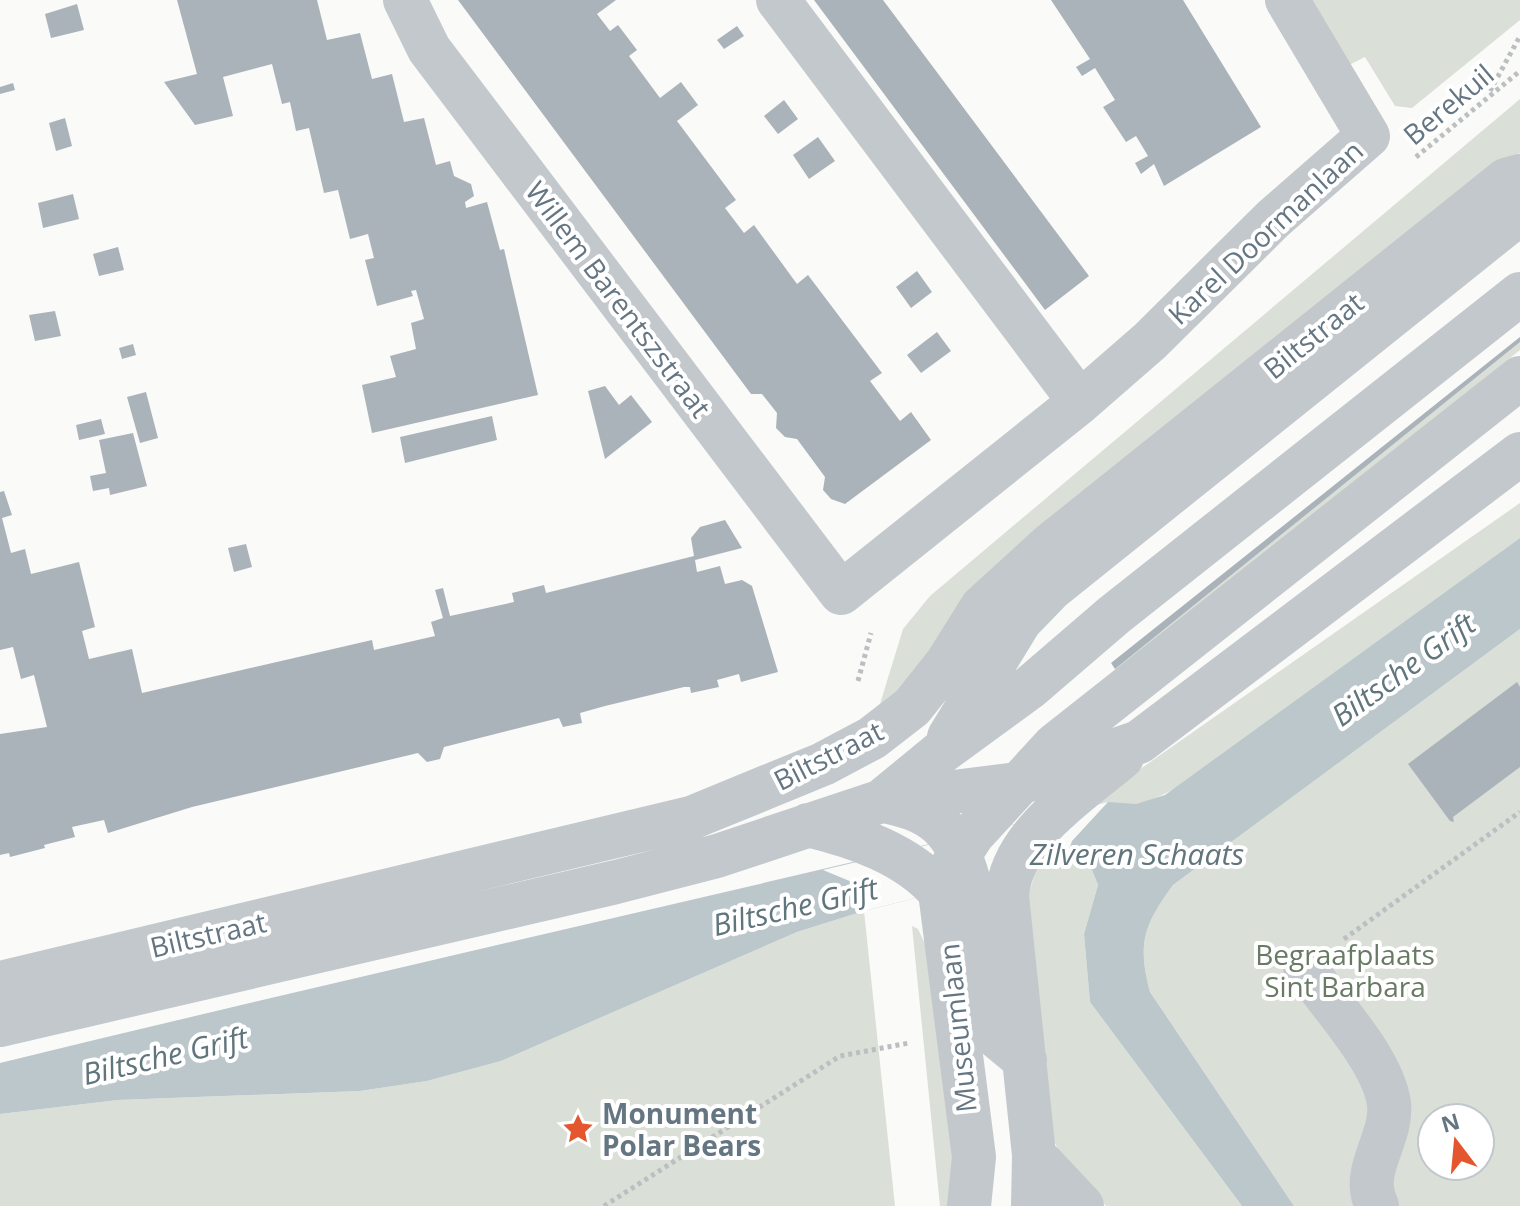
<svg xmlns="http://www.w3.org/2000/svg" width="1520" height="1206" font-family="'Open Sans',sans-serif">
  <rect width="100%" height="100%" fill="#fafaf8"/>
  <path fill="#dadfd7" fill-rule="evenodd" d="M1309,0H1520V20L1412,108L1395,106L1365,57L1349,65Z
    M1520,99V153L1005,565L924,671L880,704L903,629L930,596Z
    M1520,342V350L1118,673L1115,669Z
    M1520,503V538L1195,775C1177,787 1160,799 1137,804C1120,808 1104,803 1086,807Z
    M1520,629V1206H1294L1150,992C1137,943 1144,925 1173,885ZM1432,1118H1480V1166H1432Z
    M1081,859L1092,870L1098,885L1084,934L1090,1002L1242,1206H1106L1064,1160L1049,1132L1027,900L1037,867Z
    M864,911L895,1206H0V1114L118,1100L360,1091L427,1081L501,1061L797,932Z
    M912,926L918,929L927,948L953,1142L954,1206H940Z"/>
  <path fill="#bbc7cb" d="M1520,538V629L1173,885C1144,925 1137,943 1150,992L1294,1206H1242L1090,1002L1084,934L1098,885L1092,870L1081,859L1065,860L864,911L797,932L501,1061L427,1081L360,1091L118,1100L0,1114V1063C369,973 739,890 1108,802L1136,804L1165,795Z"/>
  <path fill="#fafaf8" d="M1108,802L1072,841L1065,860L864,911L861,895L852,882L823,870Z"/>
  <path fill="#aab3b9" d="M177,0H317L327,40L360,33L372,79L392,74L404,122L424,118L436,165L450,161L454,176L471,184L474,196L465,202L466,208L487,202L500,250L504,249L538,395L372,433L362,385L396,377L390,356L416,349L411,323L424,319L416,290L411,291L413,296L377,306L365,260L374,258L368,234L350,239L338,190L324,193L309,128L296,131L290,102L282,104L272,64L223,77L233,116L195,125L164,82L197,74Z
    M458,0H616L597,14L610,31L618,25L637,50L629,56L660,98L681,82L698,105L677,121L736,200L725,208L744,233L754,225L797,284L808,275L882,373L870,381L900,421L911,412L931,440L845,504L831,499L823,490L825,477L797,439L785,437L776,428L777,413L762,394H751Z
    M814,0H883L1089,276L1045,310Z
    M1051,0H1183L1261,127L1164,186L1154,164L1141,174L1135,163L1148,156L1136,136L1126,142L1103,107L1115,100L1095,68L1082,76L1076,67L1090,59Z
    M77,4L84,30L51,38L45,14Z
    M737,26L744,36L724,49L717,40Z
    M13,83L15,90L0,94V87Z
    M784,100L798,119L778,134L764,116Z
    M65,118L72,146L56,151L49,123Z
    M818,137L835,161L809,179L793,155Z
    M73,194L79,219L43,228L38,203Z
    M118,247L124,270L99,276L93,254Z
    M917,271L932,292L911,308L896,287Z
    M55,311L61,336L35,341L29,315Z
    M937,332L951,351L921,373L907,355Z
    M1520,337V342L1115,669L1111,663Z
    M133,344L136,355L122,359L119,348Z
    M605,386L619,405L631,395L652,422L605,459L588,391Z
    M146,392L158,438L140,443L127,397Z
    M492,416L497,440L405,463L400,437Z
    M101,419L105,434L79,440L76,425Z
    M133,433L147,486L110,495L109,488L93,491L90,476L106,473L99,440Z
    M4,491L12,515L2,518L11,553L25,549L31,574L79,562L95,627L82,631L89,659L132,649L142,693L372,640L374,650L435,636L431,622L443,618L435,590L443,588L450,616L514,602L512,593L544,585L546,593L694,556L691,538L700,527L725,520L742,548L695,560L697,572L720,566L725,584L742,580L752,586L778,672L741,682L739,674L717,680L719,687L691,693L690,687H684L605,706L580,713L582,723L563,727L559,718L444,747L440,759L427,762L418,753L192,807L108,833L104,820L72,827L75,837L44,845L45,848L10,857L9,853L0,855V734L47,727L34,675L21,679L13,647L0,650V492Z
    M246,544L252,567L234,572L228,548Z
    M1517,682L1520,687V767L1453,817L1454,822L1450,821L1408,764Z"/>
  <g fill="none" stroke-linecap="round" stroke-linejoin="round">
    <path stroke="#bbbfc2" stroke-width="5" stroke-dasharray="4 4" stroke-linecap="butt" d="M1490,91L1520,36
      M1416,157L1520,71
      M858,681L871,633
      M1344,939L1520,812
      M604,1206L840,1056L909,1043"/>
    <path stroke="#c3c8cc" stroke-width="44" d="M405,0L429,49L841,593L1080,402L1150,341L1273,219L1368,136L1287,0
      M778,0L1080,402
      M949,737L1020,621L1052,588L1520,213
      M884,799L940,753L1029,688L1114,615L1520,294
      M885,801C906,806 923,810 940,825C980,860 983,980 990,1031L1025,1060
      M808,825C854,836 908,854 940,892
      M1305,968C1330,1004 1384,1061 1389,1104C1393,1139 1359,1171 1377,1206
      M0,983L691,818L823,764L872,738L912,707L947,663L982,607L1050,545L1506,180L1520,176
      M0,1025L616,882L717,856L882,801L1017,784L1139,742L1520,454
      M1034,1155L1082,1206
      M969,1206L974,1157L940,892L947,874L973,834L1055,745L1520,378
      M1033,1206L1034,1155L1007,896C1011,835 1079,794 1122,757"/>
  </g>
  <defs>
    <symbol id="sight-bare" viewBox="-9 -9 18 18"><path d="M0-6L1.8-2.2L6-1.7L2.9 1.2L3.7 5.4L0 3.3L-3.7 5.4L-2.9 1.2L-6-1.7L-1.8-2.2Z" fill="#e4572e" stroke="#fff" stroke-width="2.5" paint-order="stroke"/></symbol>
  </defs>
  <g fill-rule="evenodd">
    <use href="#sight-bare" x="556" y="1107" width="44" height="44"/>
  </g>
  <g text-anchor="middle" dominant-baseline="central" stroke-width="8" stroke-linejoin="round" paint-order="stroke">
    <g font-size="28" fill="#657683" stroke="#fff">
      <text transform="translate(1448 104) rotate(-40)">Berekuil</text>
      <text transform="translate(1265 232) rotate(-43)">Karel Doormanlaan</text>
      <text transform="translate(619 299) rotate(53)">Willem Barentszstraat</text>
      <text transform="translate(1313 335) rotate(-39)">Biltstraat</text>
      <text transform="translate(828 755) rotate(-27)">Biltstraat</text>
      <text transform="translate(208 934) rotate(-13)">Biltstraat</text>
      <text transform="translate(957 1028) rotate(-96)">Museumlaan</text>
    </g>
    <g font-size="28" fill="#687a64" stroke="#fff">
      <text x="1345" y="954">Begraafplaats<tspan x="1345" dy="32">Sint Barbara</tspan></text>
    </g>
    <g font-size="28" font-weight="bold" fill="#657683" stroke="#fff" text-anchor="start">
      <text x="602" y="1113">Monument<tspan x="602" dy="32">Polar Bears</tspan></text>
    </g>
    <g font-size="30" font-style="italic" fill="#60757c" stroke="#fff">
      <text transform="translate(1403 669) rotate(-36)">Biltsche Grift</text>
      <text x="1137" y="853">Zilveren Schaats</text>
      <text transform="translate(795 906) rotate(-13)">Biltsche Grift</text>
      <text transform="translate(165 1055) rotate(-13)">Biltsche Grift</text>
    </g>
  </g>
  <g transform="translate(1456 1142) rotate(344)"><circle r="38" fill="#ffffff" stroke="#c1c8cd" stroke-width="2"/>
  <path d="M0-6L14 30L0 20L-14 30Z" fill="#e4572e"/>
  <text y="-12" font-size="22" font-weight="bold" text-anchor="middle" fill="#657683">N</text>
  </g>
</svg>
